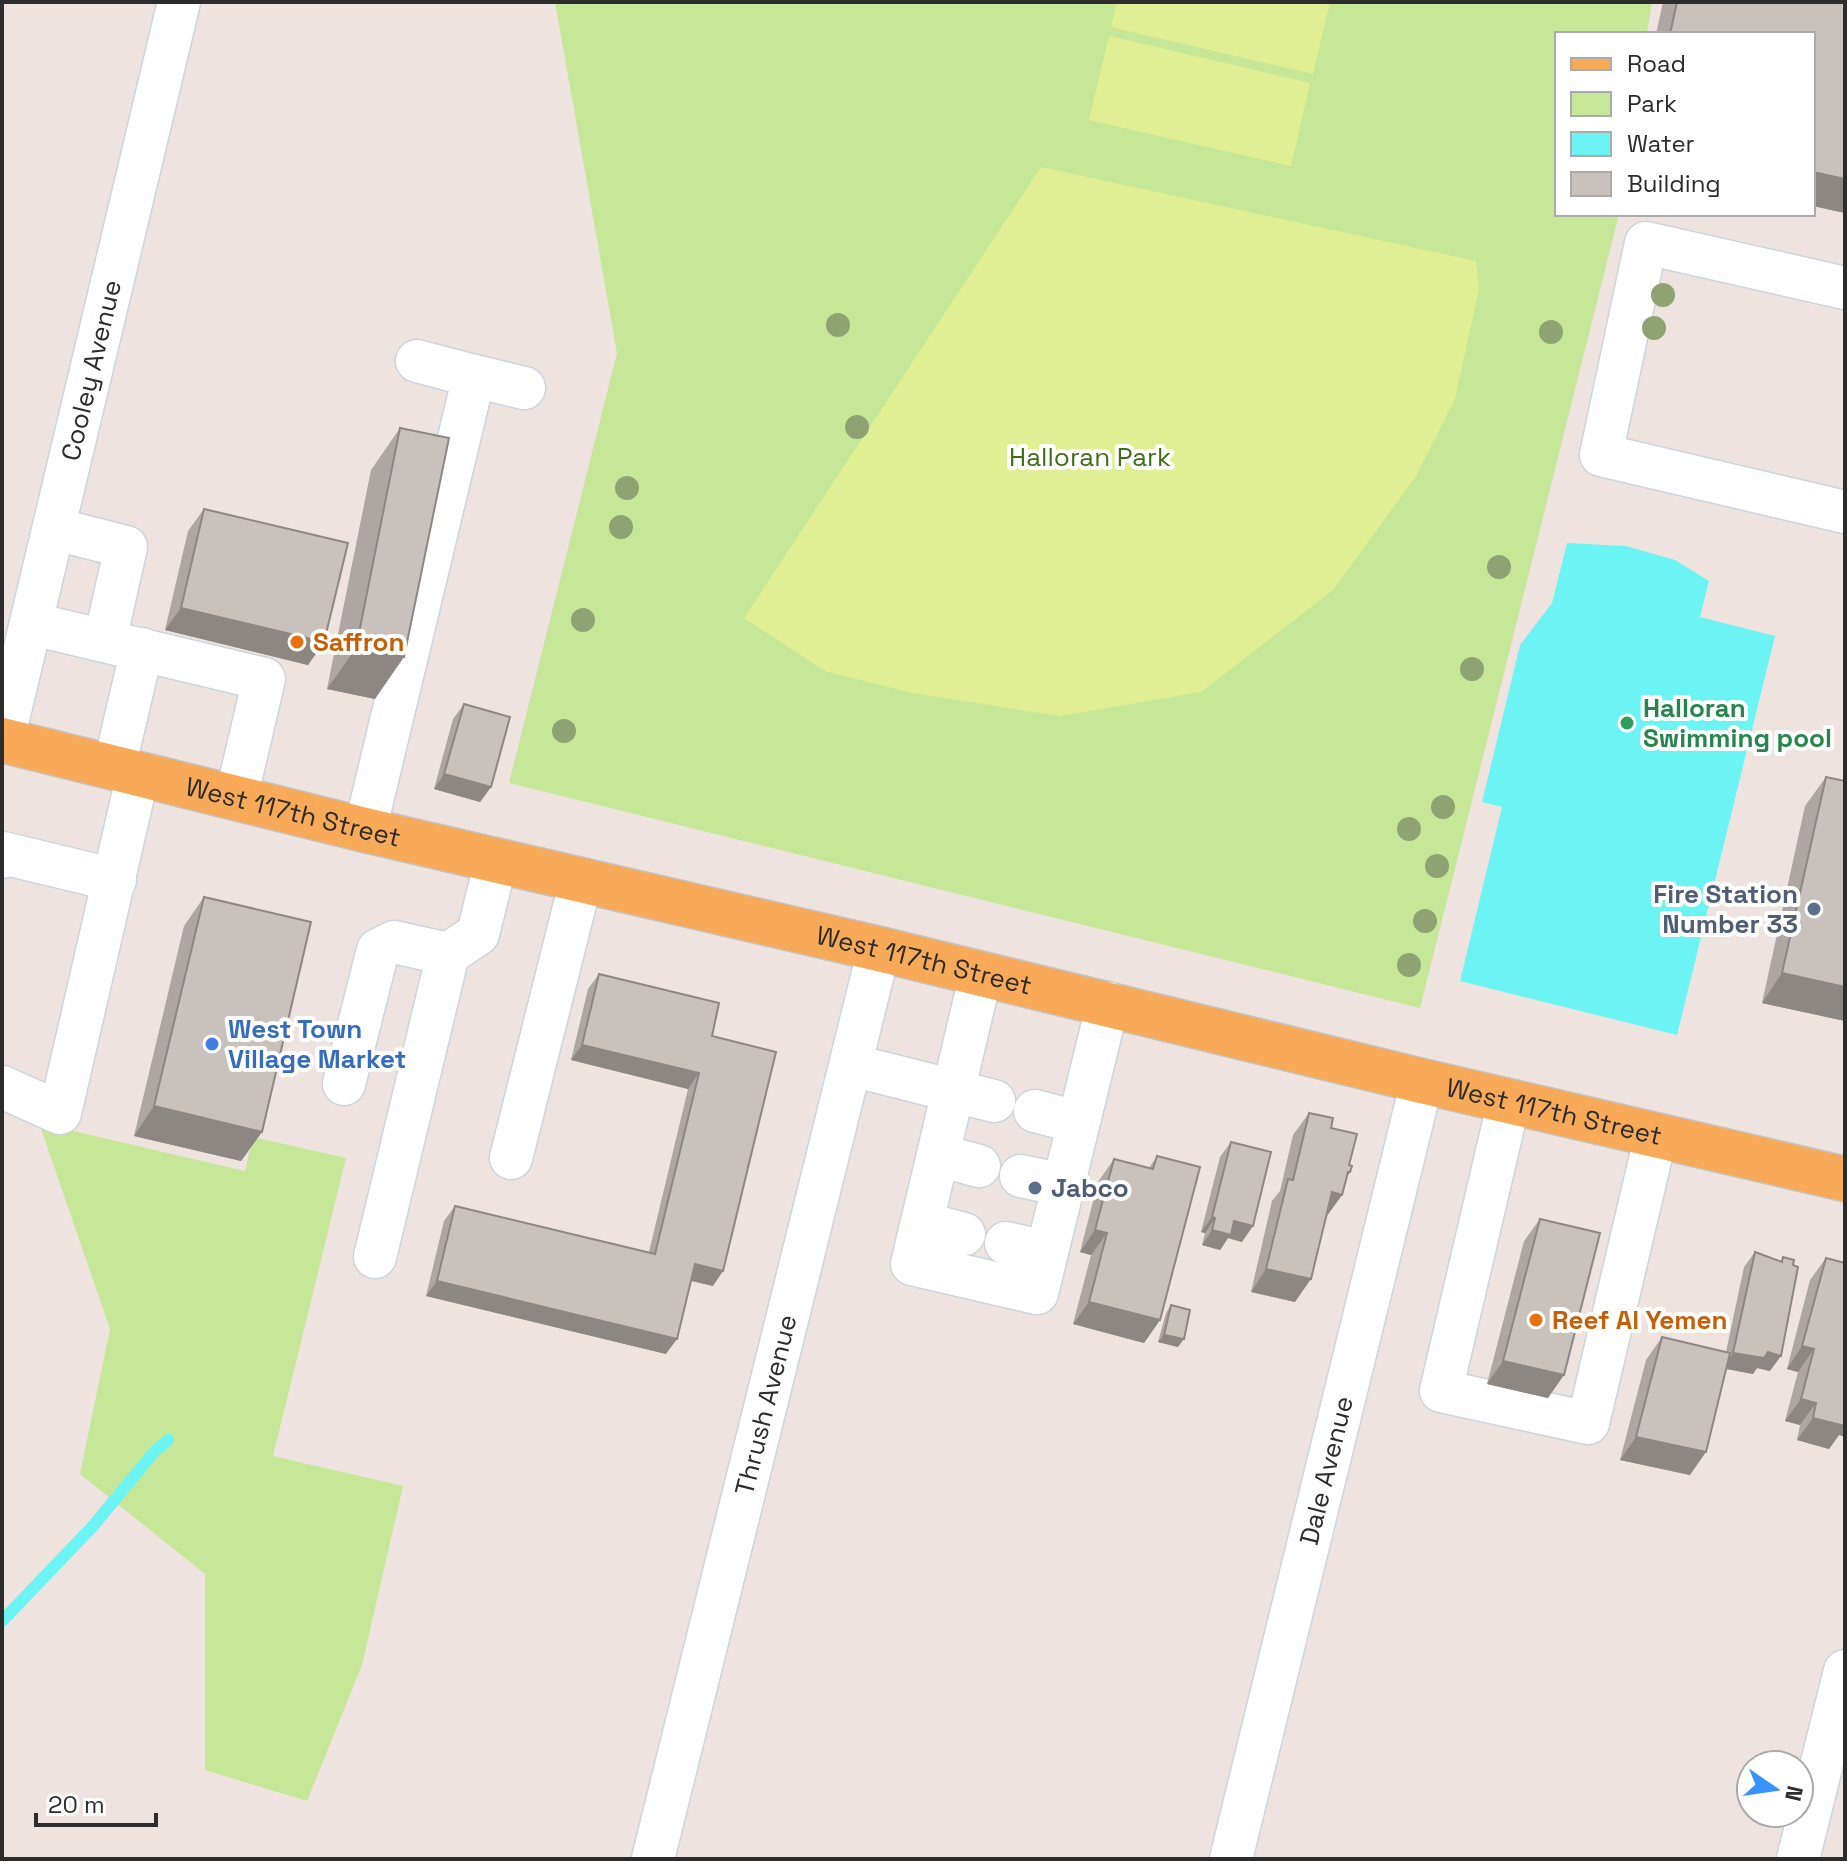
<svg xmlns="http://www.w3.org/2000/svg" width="1847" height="1861" font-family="'Space Grotesk',sans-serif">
  <rect width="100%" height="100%" fill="#eee3de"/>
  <path fill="#c7e798" d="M555,2H1652L1647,34H1557V214H1619L1420,1008L509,783L617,353Z
    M39,1123L245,1171L253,1137L346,1158L273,1456L403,1486L362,1665L307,1801L205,1770V1574L80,1474L110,1329Z"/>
  <path fill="#e0ef93" d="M1117,2H1330L1313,74L1111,27Z
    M1109,36L1310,83L1291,166L1089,120Z
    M1041,167L1476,261L1479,288L1455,399L1416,476L1333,590L1201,692L1059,716L913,693L825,671L744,618Z"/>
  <path fill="#6cf4f5" d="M1567,543L1626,546L1675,560L1709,581L1700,617L1775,636L1677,1035L1460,981L1502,807L1482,802L1520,645L1552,603Z"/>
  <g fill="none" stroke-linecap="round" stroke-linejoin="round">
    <path stroke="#6cf4f5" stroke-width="12" d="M2,1621L93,1526L154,1452L168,1440"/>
    <defs>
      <g id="minor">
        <path d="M1845,288L1646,243L1601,455L1845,512"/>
        <path d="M474,376L524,388"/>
        <path d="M55,529L126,547L105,640"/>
        <path d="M33,624L264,679L236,798"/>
        <path id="s1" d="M3,740L179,2"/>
        <path d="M114,768L142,649"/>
        <path d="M365,830L474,376L417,361"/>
        <path d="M2,857L3,853L115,880"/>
        <path d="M981,974L912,1264L1037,1293L1108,1003"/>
        <path d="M851,1065L994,1101"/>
        <path d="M344,1084L378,950L394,942L448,954L478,934L496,861"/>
        <path d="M2,1087L60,1113L138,774"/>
        <path d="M1509,1101L1441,1391L1588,1423L1656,1135"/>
        <path d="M1035,1111L1077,1122"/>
        <path d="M938,1155L979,1166"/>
        <path d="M511,1158L581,880"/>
        <path d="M1021,1176L1063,1185"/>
        <path d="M922,1223L964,1234"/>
        <path d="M1006,1243L1047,1252"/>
        <path d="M375,1257L448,954"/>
        <path id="s2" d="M653,1859L879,949"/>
        <path id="s3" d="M1231,1859L1422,1081"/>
        <path d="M1798,1859L1845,1671"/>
      </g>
      <g id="major">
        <path id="s4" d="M2,740L365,830L879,949L1422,1081L1845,1179"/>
      </g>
    </defs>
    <use href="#minor" stroke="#ccd4de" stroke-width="45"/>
    <use href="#major" stroke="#c4c4c4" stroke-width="47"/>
    <use href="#minor" stroke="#fff" stroke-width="42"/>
    <use href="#major" stroke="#f8aa59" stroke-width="44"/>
  </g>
  <g fill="#8ea371">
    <circle cx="1663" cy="295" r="12"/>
    <circle cx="838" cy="325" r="12"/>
    <circle cx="1654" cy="328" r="12"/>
    <circle cx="1551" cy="332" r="12"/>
    <circle cx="857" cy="427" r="12"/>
    <circle cx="627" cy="488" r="12"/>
    <circle cx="621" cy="527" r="12"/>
    <circle cx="1499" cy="567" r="12"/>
    <circle cx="583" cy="620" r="12"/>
    <circle cx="1472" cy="669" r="12"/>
    <circle cx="564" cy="731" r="12"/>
    <circle cx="1443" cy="807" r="12"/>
    <circle cx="1409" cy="829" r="12"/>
    <circle cx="1437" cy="866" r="12"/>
    <circle cx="1425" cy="921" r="12"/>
    <circle cx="1409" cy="965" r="12"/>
  </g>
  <path fill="#ada6a2" d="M1663,2H1845V213L1813,206V34H1656Z
    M400,428L375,699L327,689L371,470Z
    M204,509L324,642L308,665L165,630L188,531Z
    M464,704L491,787L480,802L434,789L453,719Z
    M1826,777L1845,781V1021L1762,1003L1805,806Z
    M204,897L262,1132L241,1161L134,1136L184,926Z
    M599,974L712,1036L713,1286L691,1281L666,1354L426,1296L444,1221L455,1206L649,1252L688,1089L571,1060L588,989Z
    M1309,1113L1331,1128L1349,1165L1350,1172L1346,1179L1342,1195L1326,1217L1295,1302L1251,1292L1272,1201L1280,1191L1293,1135Z
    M1231,1142L1242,1242L1228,1238L1220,1250L1202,1245L1205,1233L1201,1232L1220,1157Z
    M1157,1156L1160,1320L1144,1343L1073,1324L1091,1255L1080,1252L1098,1182L1114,1159L1149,1168Z
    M1540,1219L1548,1398L1487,1384L1524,1241Z
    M1755,1252L1780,1262L1783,1257L1770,1371L1757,1368L1753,1374L1726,1369L1690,1475L1620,1460L1646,1360L1662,1337L1726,1352L1744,1267Z
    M1826,1258L1839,1435L1829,1449L1797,1440L1800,1425L1785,1421L1798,1372L1787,1369L1810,1280Z
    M1171,1305L1178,1347L1158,1342L1166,1313Z"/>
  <path fill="#8d8784" d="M1813,172L1845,179V213L1813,206Z
    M181,608L324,642L308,665L165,630Z
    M356,648L404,657L375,699L327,689Z
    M444,774L491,787L480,802L434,789Z
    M1782,973L1845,987V1021L1762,1003Z
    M582,1045L699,1073L688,1089L571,1060Z
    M154,1106L262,1132L241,1161L134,1136Z
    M1348,1172H1350L1336,1193L1342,1195L1326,1217L1332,1192Z
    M1212,1217L1215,1218L1205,1233L1201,1232Z
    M1234,1221L1253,1226L1242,1242L1228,1238L1220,1250L1202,1245L1212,1230Z
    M1095,1230L1107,1233L1091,1255L1080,1252Z
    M695,1264L723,1271L713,1286L684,1279Z
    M1266,1269L1311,1279L1295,1302L1251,1292Z
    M437,1281L677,1339L666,1354L426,1296Z
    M1089,1302L1160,1320L1144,1343L1073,1324Z
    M1164,1335L1184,1339L1178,1347L1158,1342Z
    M1802,1346L1814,1349L1798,1372L1787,1369Z
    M1768,1352L1781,1356L1770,1371L1757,1368L1753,1374L1722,1368L1733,1353Z
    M1503,1361L1564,1375L1548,1398L1487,1384Z
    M1801,1399L1816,1403L1800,1425L1785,1421Z
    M1845,1416V1437L1839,1435L1829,1449L1797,1440L1813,1418Z
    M1636,1437L1706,1452L1690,1475L1620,1460Z"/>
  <path fill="#c9c1bc" stroke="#8d8784" stroke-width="2" d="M1677,2H1845V179L1813,172V34H1670Z
    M400,428L449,438L404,657L356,648Z
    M204,509L348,543L324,642L181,608Z
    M464,704L510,717L491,787L444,774Z
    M1826,777L1845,781V987L1782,973Z
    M204,897L311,922L262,1132L154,1106Z
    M599,974L719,1003L712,1036L776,1052L723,1271L695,1264L677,1339L437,1281L455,1206L655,1254L699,1073L582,1045Z
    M1309,1113L1333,1118L1331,1128L1357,1134L1349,1165L1352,1166L1350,1172H1348L1342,1195L1332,1192L1311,1279L1266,1269L1288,1179L1293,1180Z
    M1231,1142L1271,1152L1253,1226L1234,1221L1231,1235L1212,1230L1215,1218L1212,1217Z
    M1157,1156L1200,1167L1160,1320L1089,1302L1107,1233L1095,1230L1114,1159L1153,1169Z
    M1540,1219L1600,1233L1564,1375L1503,1361Z
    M1755,1252L1782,1262L1783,1257L1794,1260L1793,1265L1798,1267L1781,1356L1768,1352L1764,1358L1733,1353Z
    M1826,1258L1845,1263V1426L1813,1418L1816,1403L1801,1399L1814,1349L1802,1346Z
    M1171,1305L1190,1310L1184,1339L1164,1335Z
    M1662,1337L1730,1353L1706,1452L1636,1437Z"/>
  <g fill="#e8710a" stroke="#fff" stroke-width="3">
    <circle cx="297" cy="642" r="8"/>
    <circle cx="1536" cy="1320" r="8"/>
  </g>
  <circle fill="#2e9e5b" stroke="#fff" stroke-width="3" cx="1627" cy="723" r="8"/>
  <g fill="#5c6f8a" stroke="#fff" stroke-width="3">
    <circle cx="1814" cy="909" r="8"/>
    <circle cx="1035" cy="1188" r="8"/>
  </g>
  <circle fill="#3f7fe0" stroke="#fff" stroke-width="3" cx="212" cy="1044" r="8"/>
  <g text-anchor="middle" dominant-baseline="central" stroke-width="8" stroke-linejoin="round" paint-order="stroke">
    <g font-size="26" fill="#2c2c2c" stroke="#fff">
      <text stroke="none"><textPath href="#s1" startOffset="380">Cooley Avenue</textPath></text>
      <text stroke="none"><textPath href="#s4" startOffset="300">West 117th Street</textPath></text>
      <text stroke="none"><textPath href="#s4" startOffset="948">West 117th Street</textPath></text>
      <text stroke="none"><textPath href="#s4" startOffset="1596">West 117th Street</textPath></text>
      <text stroke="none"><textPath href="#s2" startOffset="468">Thrush Avenue</textPath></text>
      <text stroke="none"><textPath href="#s3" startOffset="400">Dale Avenue</textPath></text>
    </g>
    <g font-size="26" fill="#406e17" stroke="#fff">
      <text x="1090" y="457">Halloran Park</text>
    </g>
    <g font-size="26" font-weight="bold" fill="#c56008" stroke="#fff" text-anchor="start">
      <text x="313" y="642">Saffron</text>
      <text x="1552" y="1320">Reef Al Yemen</text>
    </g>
    <g font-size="26" font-weight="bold" fill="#27864d" stroke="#fff" text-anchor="start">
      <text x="1643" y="708">Halloran<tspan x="1643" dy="30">Swimming pool</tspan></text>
    </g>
    <g font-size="26" font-weight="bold" fill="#4e5e75" stroke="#fff" text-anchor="end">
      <text x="1798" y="894">Fire Station<tspan x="1798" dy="30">Number 33</tspan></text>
      <text x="1051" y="1188" text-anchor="start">Jabco</text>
    </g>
    <g font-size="26" font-weight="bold" fill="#366cbe" stroke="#fff" text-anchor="start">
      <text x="228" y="1029">West Town<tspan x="228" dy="30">Village Market</tspan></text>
    </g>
  </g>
  <rect width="1847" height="1861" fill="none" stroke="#2c2c2c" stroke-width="8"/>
  <rect x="1555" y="32" width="260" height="184" fill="#ffffff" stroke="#ababab" stroke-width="2"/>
  <rect x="1571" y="58" width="40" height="12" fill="#f8aa59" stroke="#ababab" stroke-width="2"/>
  <text x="1627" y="72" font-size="24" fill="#2c2c2c">Road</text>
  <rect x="1571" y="92" width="40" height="24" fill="#c7e798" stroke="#ababab" stroke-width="2"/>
  <text x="1627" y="112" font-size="24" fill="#2c2c2c">Park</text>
  <rect x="1571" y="132" width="40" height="24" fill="#6cf4f5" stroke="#ababab" stroke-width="2"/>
  <text x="1627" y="152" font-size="24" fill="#2c2c2c">Water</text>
  <rect x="1571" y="172" width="40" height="24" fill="#c9c1bc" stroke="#ababab" stroke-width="2"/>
  <text x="1627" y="192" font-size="24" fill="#2c2c2c">Building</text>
  <g transform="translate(1775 1789) rotate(103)"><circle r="38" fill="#ffffff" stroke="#ababab" stroke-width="2"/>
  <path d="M0-6L14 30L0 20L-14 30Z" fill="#3a92ff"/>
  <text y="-12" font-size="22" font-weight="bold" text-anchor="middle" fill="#2c2c2c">N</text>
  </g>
  <path d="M36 1813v12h120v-12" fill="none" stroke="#2c2c2c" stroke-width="4"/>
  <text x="48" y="1813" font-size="24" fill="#2c2c2c" stroke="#ffffff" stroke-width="6" paint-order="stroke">20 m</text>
</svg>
